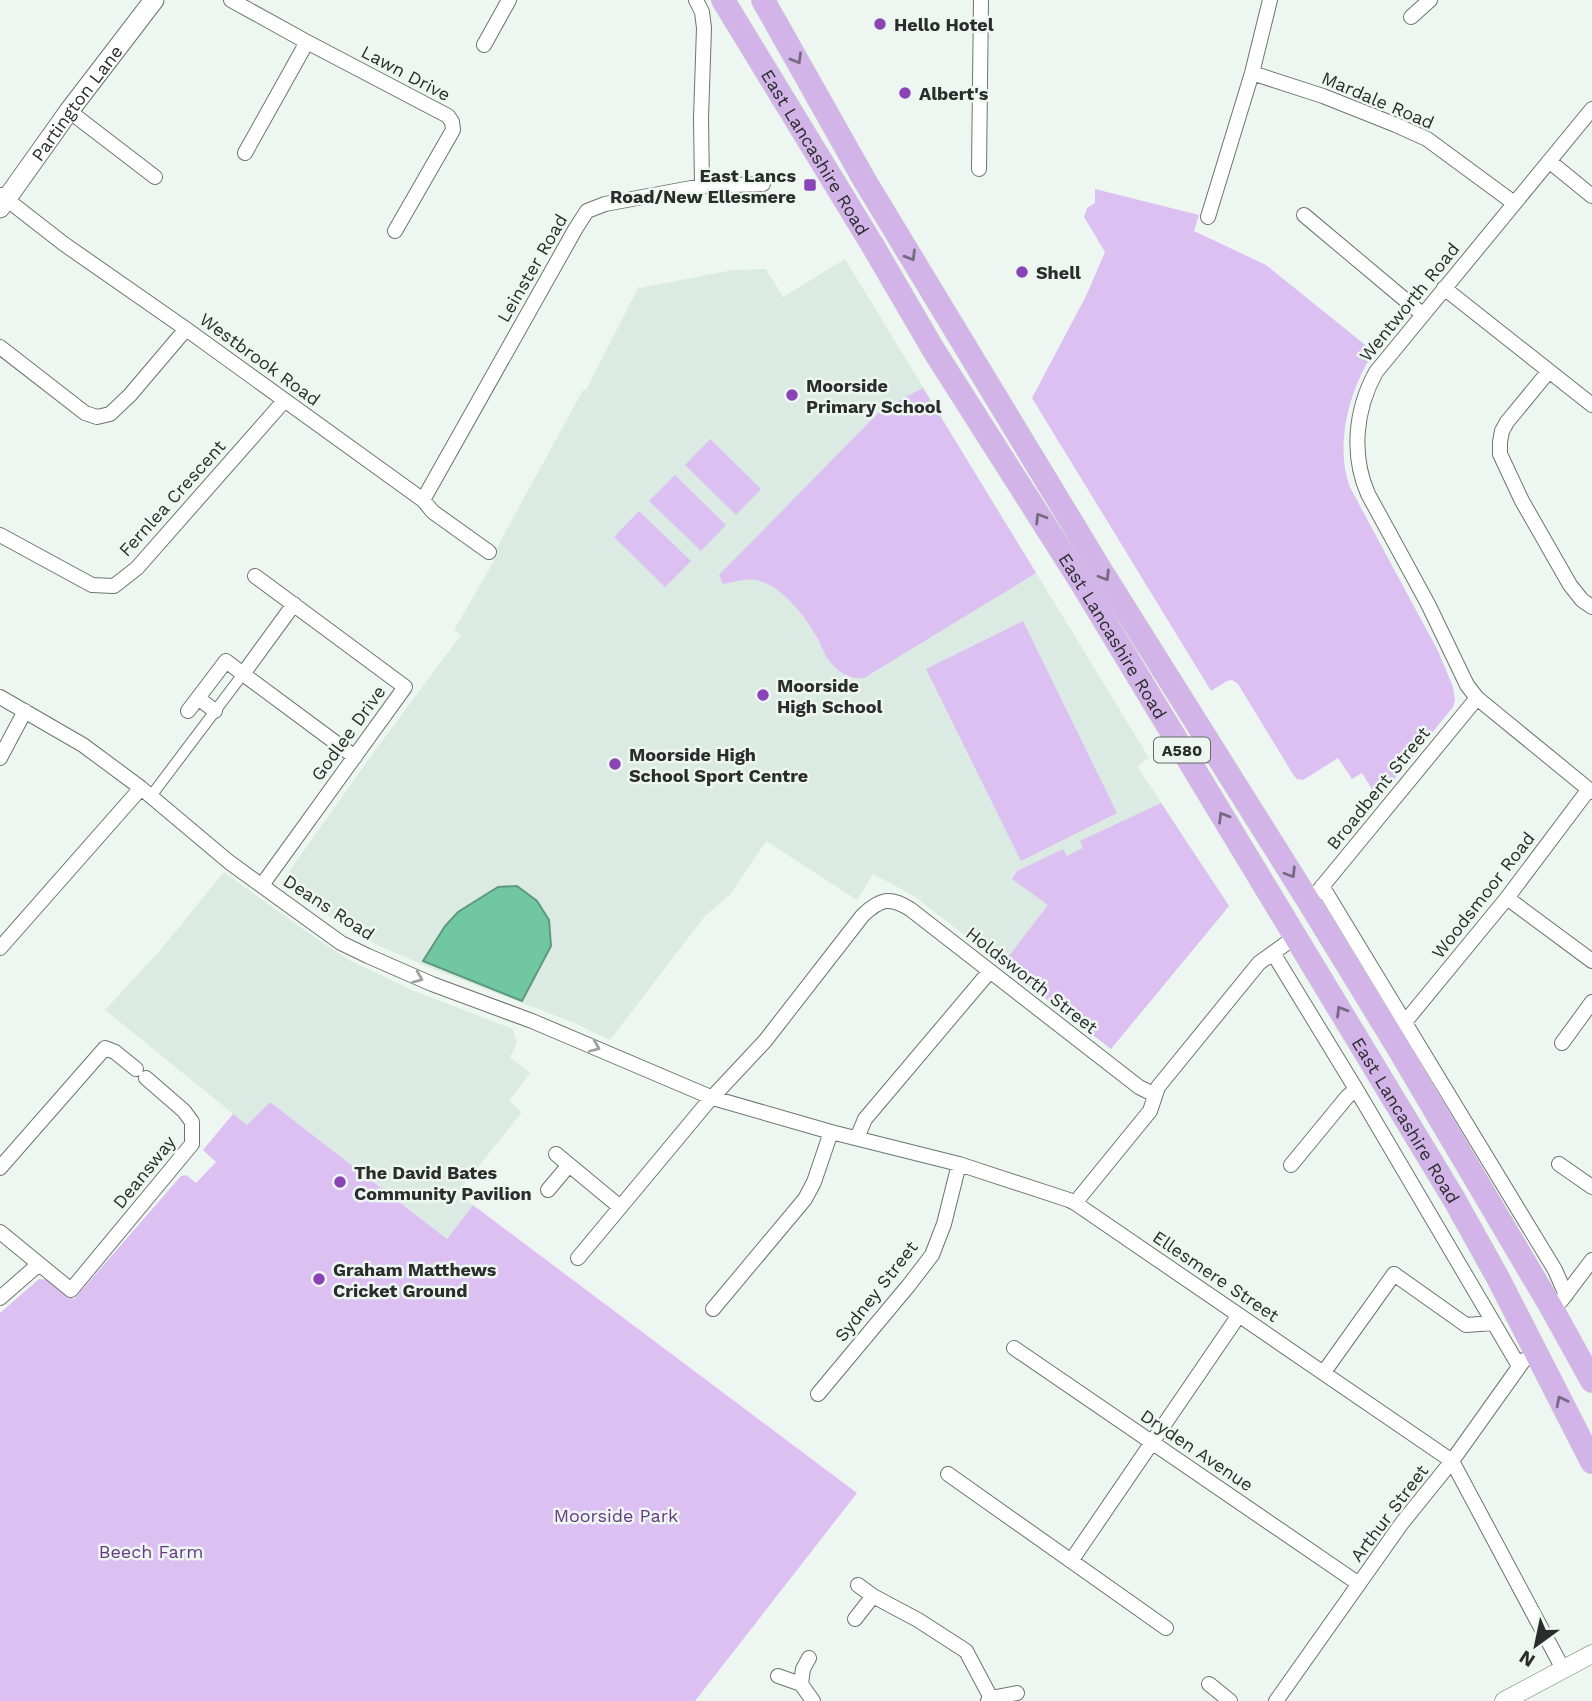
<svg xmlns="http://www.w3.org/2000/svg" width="1592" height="1701" font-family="'Work Sans',sans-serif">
  <rect width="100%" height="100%" fill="#eef6f2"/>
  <path fill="#dbebe3" d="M845,259L1149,758L1137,766L1229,906L1111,1049L914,896L873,874L857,900L766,841L729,896H728L705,916L610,1040L572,1022L428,967L375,944L343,926L281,883L371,756L461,635L454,630L498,554L495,551L583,390H586L639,286L640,288L733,270L766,269L783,297Z
    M224,872L307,932L349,960L412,990L513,1029L517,1043L510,1057L530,1073L509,1101L522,1112L457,1193L473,1205L447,1239L270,1102L247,1125L105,1010L162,948Z"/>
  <path fill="#dcc0f2" d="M1095,189L1199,215L1194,231L1266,265L1374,352C1350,387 1334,445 1350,487C1353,493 1357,500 1360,506L1438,651L1453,687L1455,700L1453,707L1378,799L1362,773L1352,779L1338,758L1303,780L1297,779L1294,776L1238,684L1232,680L1227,681L1211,691L1032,398L1086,296L1105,252L1084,217L1087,208L1095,203Z
    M923,388L1036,573L864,678C852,680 839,673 831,663C825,656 822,647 818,639C806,617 782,585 756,580C746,578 734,582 723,584L719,575L882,409Z
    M710,439L761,489L736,515L685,465Z
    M675,475L726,525L701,551L649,501Z
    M639,511L691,561L665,587L614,537Z
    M1023,621L1117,813L1021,861L926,669Z
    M1161,803L1229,906L1111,1049L1002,965L1048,905L1012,879L1017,871L1063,849L1067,856L1083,848L1080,841Z
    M270,1102L447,1239L473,1205L857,1493L695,1701H0V1313L39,1279C52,1278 63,1292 74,1299L181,1176L186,1175L196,1183L216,1162L203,1150L233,1114L247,1125Z"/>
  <path fill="#72c7a3" stroke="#5c997f" stroke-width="2" d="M517,886L537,901L549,920L551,946L522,1001L423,961L445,926L458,912L498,887Z"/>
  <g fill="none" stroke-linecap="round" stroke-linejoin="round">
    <defs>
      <path id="pedestrian" d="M151,796L243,674"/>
      <path id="minor" d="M231,0L307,42L448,116L452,122L453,130L395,231
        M696,0L702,12L704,28L701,118L702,186
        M1411,17L1430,0
        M484,45L509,0
        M1252,73L1323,96L1396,125L1427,139L1514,203
        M1592,109L1376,372C1355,410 1351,455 1368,494L1428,604L1467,685L1477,698L1592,792
        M69,111L155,177
        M245,153L307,42
        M1549,161L1592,196
        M979,169L981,0
        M1,195L64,244L186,329L423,500L433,512L489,552
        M1304,215L1422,314
        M1208,217L1252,73L1270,0
        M1444,288L1592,405
        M0,347L85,413L97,417L110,414L130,395L186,329
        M1549,371L1507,422L1502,431L1500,442V454L1522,501L1570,585L1582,600L1592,607
        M423,500L576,228L587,211L605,204L702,186L763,184
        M0,535L92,585L114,586L137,568L284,401
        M255,576L405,687L262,885
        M243,674L355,757
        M0,697L83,745L141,788L229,862L341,943L368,956L432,984L532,1021L713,1098L831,1132L959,1164L1069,1200L1075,1203L1452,1461L1563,1669
        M198,698L215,711
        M188,711L226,661L243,674L294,604
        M0,758L25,711
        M1322,886L1555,1270L1566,1295
        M1316,894L1477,698
        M1507,898L1592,961
        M0,948L141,788
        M1273,953L1356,1089L1519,1366
        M1405,1022L1507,898L1589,789
        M1562,1043L1592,1002
        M857,1138L865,1119L990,971
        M556,1154L620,1207
        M1559,1164L1592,1187
        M1291,1165L1347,1097L1356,1089
        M0,1168L105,1048L115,1052L136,1069
        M548,1190L569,1165
        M1075,1203L1150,1111L1158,1087L1259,963L1295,937
        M0,1232L71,1290L192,1144V1122L184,1111L146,1078
        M578,1258L707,1103L765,1041L863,915C880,899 890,896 910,909L1139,1087L1155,1095
        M0,1298L39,1264
        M1561,1301L1592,1260
        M713,1309L805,1199L814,1182L831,1132
        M1014,1348L1359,1584
        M1324,1372L1394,1274L1466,1325L1494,1323
        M818,1394L909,1285L932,1255L944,1224L959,1164
        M948,1474L1166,1628
        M1071,1561L1239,1315
        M858,1585L873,1596
        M855,1619L873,1596L918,1620L966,1651L991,1698
        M778,1676L801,1684L813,1701
        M801,1684L803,1669L809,1658
        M1209,1684L1230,1701
        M988,1701L991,1698L1017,1693
        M1276,1701L1402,1523L1452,1461L1524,1360"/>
      <path id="tertiary" d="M1504,1701L1592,1654"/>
      <g id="secondary">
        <path id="s1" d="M0,208L69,111L154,0"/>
      </g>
      <g id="trunk">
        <path id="s2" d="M723,0L873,246L933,349L1081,582L1454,1199L1498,1278L1592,1462"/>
        <path d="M763,0L865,181L1100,569L1309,902L1397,1046L1551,1307L1592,1381"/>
      </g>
    </defs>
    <use href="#pedestrian" stroke="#6d7471" stroke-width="12"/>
    <use href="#minor" stroke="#6d7471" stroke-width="16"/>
    <use href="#tertiary" stroke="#6d7471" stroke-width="19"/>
    <use href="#secondary" stroke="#6d7471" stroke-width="21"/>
    <use href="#trunk" stroke="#d0d1d1" stroke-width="24"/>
    <use href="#pedestrian" stroke="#fff" stroke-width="10"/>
    <use href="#minor" stroke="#fff" stroke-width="14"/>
    <use href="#tertiary" stroke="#fff" stroke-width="18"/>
    <use href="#secondary" stroke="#fff" stroke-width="19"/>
    <use href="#trunk" stroke="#d2b4e8" stroke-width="23"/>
  </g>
  <defs><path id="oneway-chevron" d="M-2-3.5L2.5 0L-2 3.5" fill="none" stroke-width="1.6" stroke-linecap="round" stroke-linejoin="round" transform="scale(1.75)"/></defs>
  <g stroke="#766a81">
    <use href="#oneway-chevron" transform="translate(797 59) rotate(60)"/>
    <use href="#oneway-chevron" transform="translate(911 256) rotate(59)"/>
    <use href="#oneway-chevron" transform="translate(1040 518) rotate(-122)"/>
    <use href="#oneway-chevron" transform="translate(1105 576) rotate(58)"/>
    <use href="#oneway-chevron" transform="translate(1223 817) rotate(-121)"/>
    <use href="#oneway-chevron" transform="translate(1291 873) rotate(58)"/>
    <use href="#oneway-chevron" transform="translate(1341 1011) rotate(-121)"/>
    <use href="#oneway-chevron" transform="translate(1561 1401) rotate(-117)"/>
  </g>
  <g stroke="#9fa0a0">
    <use href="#oneway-chevron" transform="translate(418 978) rotate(22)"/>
    <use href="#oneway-chevron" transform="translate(595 1047) rotate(23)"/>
  </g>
  <g fill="#8b44b7" stroke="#eef6f2" stroke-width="2.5">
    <circle cx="880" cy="24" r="7"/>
    <circle cx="905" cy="93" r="7"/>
    <rect x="803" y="178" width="14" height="14" rx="3.5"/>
    <circle cx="1022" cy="272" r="7"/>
    <circle cx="792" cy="395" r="7"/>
    <circle cx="763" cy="695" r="7"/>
    <circle cx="615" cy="764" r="7"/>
    <circle cx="340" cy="1182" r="7"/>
    <circle cx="319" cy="1279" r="7"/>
  </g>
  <g text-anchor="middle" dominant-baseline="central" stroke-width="5" stroke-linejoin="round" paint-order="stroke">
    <rect fill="#eef6f2" stroke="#656967" stroke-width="2" x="1154" y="737.5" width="56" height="25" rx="5"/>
    <g font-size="16" font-weight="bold" fill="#2a2d2c">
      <text x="1182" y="750">A580</text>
    </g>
    <g font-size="18" font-weight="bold" fill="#2a2d2c" stroke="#eef6f2" text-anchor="start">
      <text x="894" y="24">Hello Hotel</text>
      <text x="919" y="93">Albert's</text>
      <text x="796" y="175" text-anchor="end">East Lancs<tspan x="796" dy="21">Road/New Ellesmere</tspan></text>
      <text x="1036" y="272">Shell</text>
      <text x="806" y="385">Moorside<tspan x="806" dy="21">Primary School</tspan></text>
      <text x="777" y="685">Moorside<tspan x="777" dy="21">High School</tspan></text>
      <text x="629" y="754">Moorside High<tspan x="629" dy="21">School Sport Centre</tspan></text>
      <text x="354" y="1172">The David Bates<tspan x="354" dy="21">Community Pavilion</tspan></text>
      <text x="333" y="1269">Graham Matthews<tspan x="333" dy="21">Cricket Ground</tspan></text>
    </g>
    <g font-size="18" fill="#2a2d2c" stroke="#eef6f2">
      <text transform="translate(406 73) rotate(28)">Lawn Drive</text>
      <text transform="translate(1378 100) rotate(23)">Mardale Road</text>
      <text stroke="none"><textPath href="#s1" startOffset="130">Partington Lane</textPath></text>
      <text stroke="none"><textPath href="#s2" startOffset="178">East Lancashire Road</textPath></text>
      <text transform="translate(532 268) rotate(-60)">Leinster Road</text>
      <text transform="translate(1409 302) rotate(-51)">Wentworth Road</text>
      <text transform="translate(260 359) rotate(36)">Westbrook Road</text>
      <text transform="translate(172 498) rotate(-48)">Fernlea Crescent</text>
      <text stroke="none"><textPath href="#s2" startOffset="746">East Lancashire Road</textPath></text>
      <text transform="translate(348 733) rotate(-54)">Godlee Drive</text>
      <text transform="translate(1378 788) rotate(-51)">Broadbent Street</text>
      <text transform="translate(1483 895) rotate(-52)">Woodsmoor Road</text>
      <text transform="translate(329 907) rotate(33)">Deans Road</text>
      <text transform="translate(1032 980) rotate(38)">Holdsworth Street</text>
      <text stroke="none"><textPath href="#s2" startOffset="1312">East Lancashire Road</textPath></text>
      <text transform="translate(144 1172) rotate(-51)">Deansway</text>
      <text transform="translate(1216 1276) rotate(34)">Ellesmere Street</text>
      <text transform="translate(876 1291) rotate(-52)">Sydney Street</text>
      <text transform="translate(1197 1450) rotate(34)">Dryden Avenue</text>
      <text transform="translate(1389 1513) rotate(-53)">Arthur Street</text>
    </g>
    <g font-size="18" fill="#673985" stroke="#eef6f2">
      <text x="616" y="1515">Moorside Park</text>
      <text x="151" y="1551">Beech Farm</text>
    </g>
  </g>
  <g transform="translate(1536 1645) rotate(213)" stroke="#eef6f2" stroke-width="5" paint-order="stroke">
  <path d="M0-5L12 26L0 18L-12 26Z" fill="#2a2d2c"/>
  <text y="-10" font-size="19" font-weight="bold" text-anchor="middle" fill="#2a2d2c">N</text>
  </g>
</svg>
